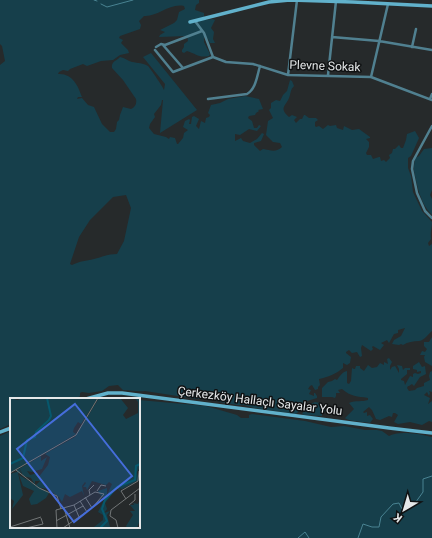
<svg xmlns="http://www.w3.org/2000/svg" width="432" height="538" font-family="Roboto,sans-serif">
  <rect width="100%" height="100%" fill="#262a2b"/>
  <path fill="#163f4b" fill-rule="evenodd" d="M0,0H199V3L196,5L195,10L204,13V17L206,20L213,19L215,20L211,28L214,32L213,39L215,43H210L208,39L204,37V42L210,54L209,56C198,58 197,54 187,51L184,53L182,52V50L184,47V44L188,41L187,36L159,37L160,35L165,32L160,30L174,23L177,20L179,12L185,9L184,6C169,3 158,17 144,16L139,21L141,25L140,29L120,36L119,38L123,40L121,43L128,50L129,53L120,55L113,60L101,61L87,66L83,64L70,69L68,71L63,70L59,72L58,74C72,73 78,85 82,97H78L77,99L82,98L88,105L94,107L102,124L110,132H114L116,129L117,122L119,120L120,115L123,107L131,109C135,107 137,104 136,99L123,80L112,68C111,61 117,61 120,57C125,58 128,61 132,62C138,63 143,63 148,66C150,68 163,87 164,90L165,84L143,57L151,53L197,110L160,133L163,100H162L161,105L154,114L155,117L150,124L149,128L154,134L166,137L169,139L170,137L175,138L177,144H178L183,138L184,133L188,130L183,127L185,121L189,119L190,120L189,124H191L192,117L194,116L199,119L196,126L199,129L201,121L205,123L206,118L209,117L210,115L208,113L211,105L220,103L228,99L245,96L259,99L263,109L258,110L259,111L256,113L255,115L249,116L248,118L252,121L254,128H257L259,125L261,126L257,131L249,129L240,135L235,134V141L241,138L243,141L250,143L257,139L262,133L264,134L261,141L254,143V145L260,151L263,149C270,150 276,153 282,147L280,143L273,142L266,135L268,121L273,118L269,110L271,108V103L276,100L280,101L283,95L287,91L290,80L292,81L294,86C290,90 291,93 289,98C285,107 279,108 289,117L292,115L297,117L294,120L296,123L300,119H302L304,115H305L309,118H316L318,120L315,122V126L316,127L319,126L323,129L328,125L330,126L336,125L337,128L343,130L344,126L352,130L359,129L370,137V138L366,139L369,142V147L366,153L367,155H371L373,159L379,157H380L381,161L384,160L386,162L390,158L389,155L392,153L393,149H395L399,145L401,148H403L406,140L407,134L415,131L419,138L411,156L408,158V168L411,176L413,192L422,211L432,222C432,228 430,232 431,239L428,243L429,246L432,244V331C428,334 425,340 419,341C413,341 408,342 403,345L401,344L399,345L392,344L394,340L401,336L405,328L398,330V333L394,334L389,343L387,340L381,343L384,345L380,350L373,346L372,347L373,349L371,351L362,345L361,348L362,356L360,357L357,352L352,353L349,350L346,352V353L351,357L350,363L347,365L343,363V368C336,374 328,377 319,379L320,385L318,387V389L315,390L312,385L310,386L308,389L311,390L309,394L314,396V393H315L317,396V398L304,402L303,407L296,414L254,408L244,405H237L220,402L213,399H197L145,391C138,392 131,390 123,390L118,385L109,386L102,391L89,393L82,392L80,393V396L76,399H11V424L0,429V65L5,61L2,46L0,44ZM126,195L131,208L124,241L117,254C108,254 102,257 94,259C86,261 80,261 72,265L70,264L79,237L90,220L113,197Z
    M432,148V190L430,195L432,199V215C421,205 417,186 414,171C413,167 415,162 415,158L419,156L424,149Z
    M432,337V366L425,362L424,357L425,355H420L422,351L425,352L427,349L424,346V342H429Z
    M389,358L392,362L390,366V370L392,367L395,366L399,373V369L397,365L402,366L403,370L405,368H410V370H407V374L401,379V380L404,381L405,385L410,376L413,377V374L415,373L418,374L421,373V371L417,372V370L413,369V366L419,362L422,367L425,366L426,374L420,377L414,386L412,384L409,386H408L407,388L409,391L415,390L417,388L424,386V383L430,380L429,376L430,372L432,371V392L429,391L430,393L429,396L427,392L424,395L430,398L428,404L432,401V422L429,421L422,425L410,422L398,424L394,422L398,415L395,413H393L392,417L389,416L380,420L376,419L372,410L369,407L363,412L364,413L367,412V416L370,415L373,419L370,423C365,422 347,421 345,418L354,409L349,403C356,400 362,402 368,400V398C357,396 351,397 342,389L338,390L340,393H336V396L335,398L332,397H322V388L328,382L332,381L335,379L337,380C340,376 342,372 347,371V383L349,384L351,381L352,368L354,369H355L356,366H360V368L364,371L368,365L372,368L377,367L380,363L384,365V362L388,364L387,359Z
    M139,400L206,406L237,415L241,418H249V415L252,414L305,421L331,427L344,426L365,430H377L382,431L389,436C398,430 421,434 432,437V538H0V436L11,431V527H139Z
    M315,402L321,403L323,407V409L326,410L322,414V416L304,415L302,414L308,405Z"/>
  <g fill="none" stroke-linecap="round" stroke-linejoin="round">
    <path stroke="#498392" stroke-width="1" d="M94,0L97,1
      M101,4L107,7L133,0
      M298,538L305,532L309,538
      M358,538L363,524L372,527H379L381,517L393,504L399,503L402,509L413,506L423,492V479L432,476"/>
    <path stroke="#508090" stroke-width="2.5" d="M195,21L204,33L213,57L226,62L253,64L288,75L371,77L432,100
      M332,37L379,41L432,50
      M163,45L183,68
      M156,47L161,44L165,45L202,31
      M412,47L416,29
      M155,50L173,72L213,57
      M288,75L297,0
      M328,75L336,1
      M371,77L388,4
      M208,99L247,94C256,89 257,76 260,66
      M430,99L432,94
      M432,126L413,161L412,169L417,193L425,211L432,218"/>
    <path stroke="#61b1cb" stroke-width="3.5" d="M190,22L269,2L290,0L353,2L432,6
      M86,399L108,393H122L389,428L432,433
      M0,432L11,428"/>
  </g>
  <g text-anchor="middle" dominant-baseline="central" stroke-width="3" stroke-linejoin="round" paint-order="stroke">
    <g font-size="12" fill="#e5e8e9" stroke="#101213">
      <text transform="translate(325 66) rotate(2)">Plevne Sokak</text>
      <text transform="translate(260 401) rotate(7)">Çerkezköy Hallaçlı Sayalar Yolu</text>
    </g>
  </g>
  <g transform="translate(10 398)">
    <rect width="130" height="130" fill="#262a2b"/>
    <path d="M0,0L8,2L10,0H88L71,26L68,24L64,30L63,34L66,36L0,75ZM89,0H110L118,10L113,17L116,21L128,15V4L125,0H130V69L127,74L129,82L112,91L109,90L111,94L107,90L95,105L97,111L94,115L100,113L97,117L100,129H84L93,122V117L88,114L95,100L91,98L88,93L97,90V97L102,86L99,84L96,87L82,83L77,92L76,89H73L76,85L75,84L72,88L74,98L72,93L60,99L55,96L52,104L49,99L38,91L27,89L26,87L30,83H25V87L21,80L13,78L10,71L11,76L8,75L13,97L2,111L4,103L0,100V76L7,74V72L31,58V63L37,59L32,71L22,74L17,73L20,77L28,75V80L38,67L40,59L35,56L38,54V57V54L65,39ZM9,77L39,95L36,100L27,106L21,107L19,101L24,93L13,88ZM130,101V122L127,130H117L116,128L123,117L120,113H125L120,107H124L123,105L128,106Z" fill="#163f4b"/>
    <path fill="none" stroke="#06586d" stroke-width="2" d="M0,66L13,60L17,42L25,39L26,34L39,22L41,18L37,0M109,88L125,82L126,68L130,66M90,130L97,123L92,111L95,102L108,88"/>
    <path fill="none" stroke="#727677" stroke-width="1" d="M6,72L29,90L47,98L51,111M0,75L66,37L88,0M87,93L91,87L96,88M80,97L79,92L84,87M75,99L82,110M116,101L111,93L128,83L129,73M70,103L77,114M64,107L69,119M119,107L125,102V96M54,110L60,130M46,123L73,108M0,129L31,119M16,130L33,126L31,120M47,130L46,112L64,107L85,94L94,96M53,130L82,110L94,96M108,130L106,122L100,118L101,112L130,90"/>
    <path fill="#456ddb" fill-opacity="0.15" stroke="#456ddb" stroke-width="2" d="M65,6L122,78L64,124L7,51Z"/>
    <rect width="130" height="130" fill="none" stroke="#e5e8e9" stroke-width="2"/>
  </g>
  <g transform="translate(404 510) rotate(218)" stroke="#101213" stroke-width="3" paint-order="stroke">
  <path d="M0-3L7 15L0 10L-7 15Z" fill="#e5e8e9"/>
  <text y="-6" font-size="11" font-weight="bold" text-anchor="middle" fill="#e5e8e9">K</text>
  </g>
</svg>
